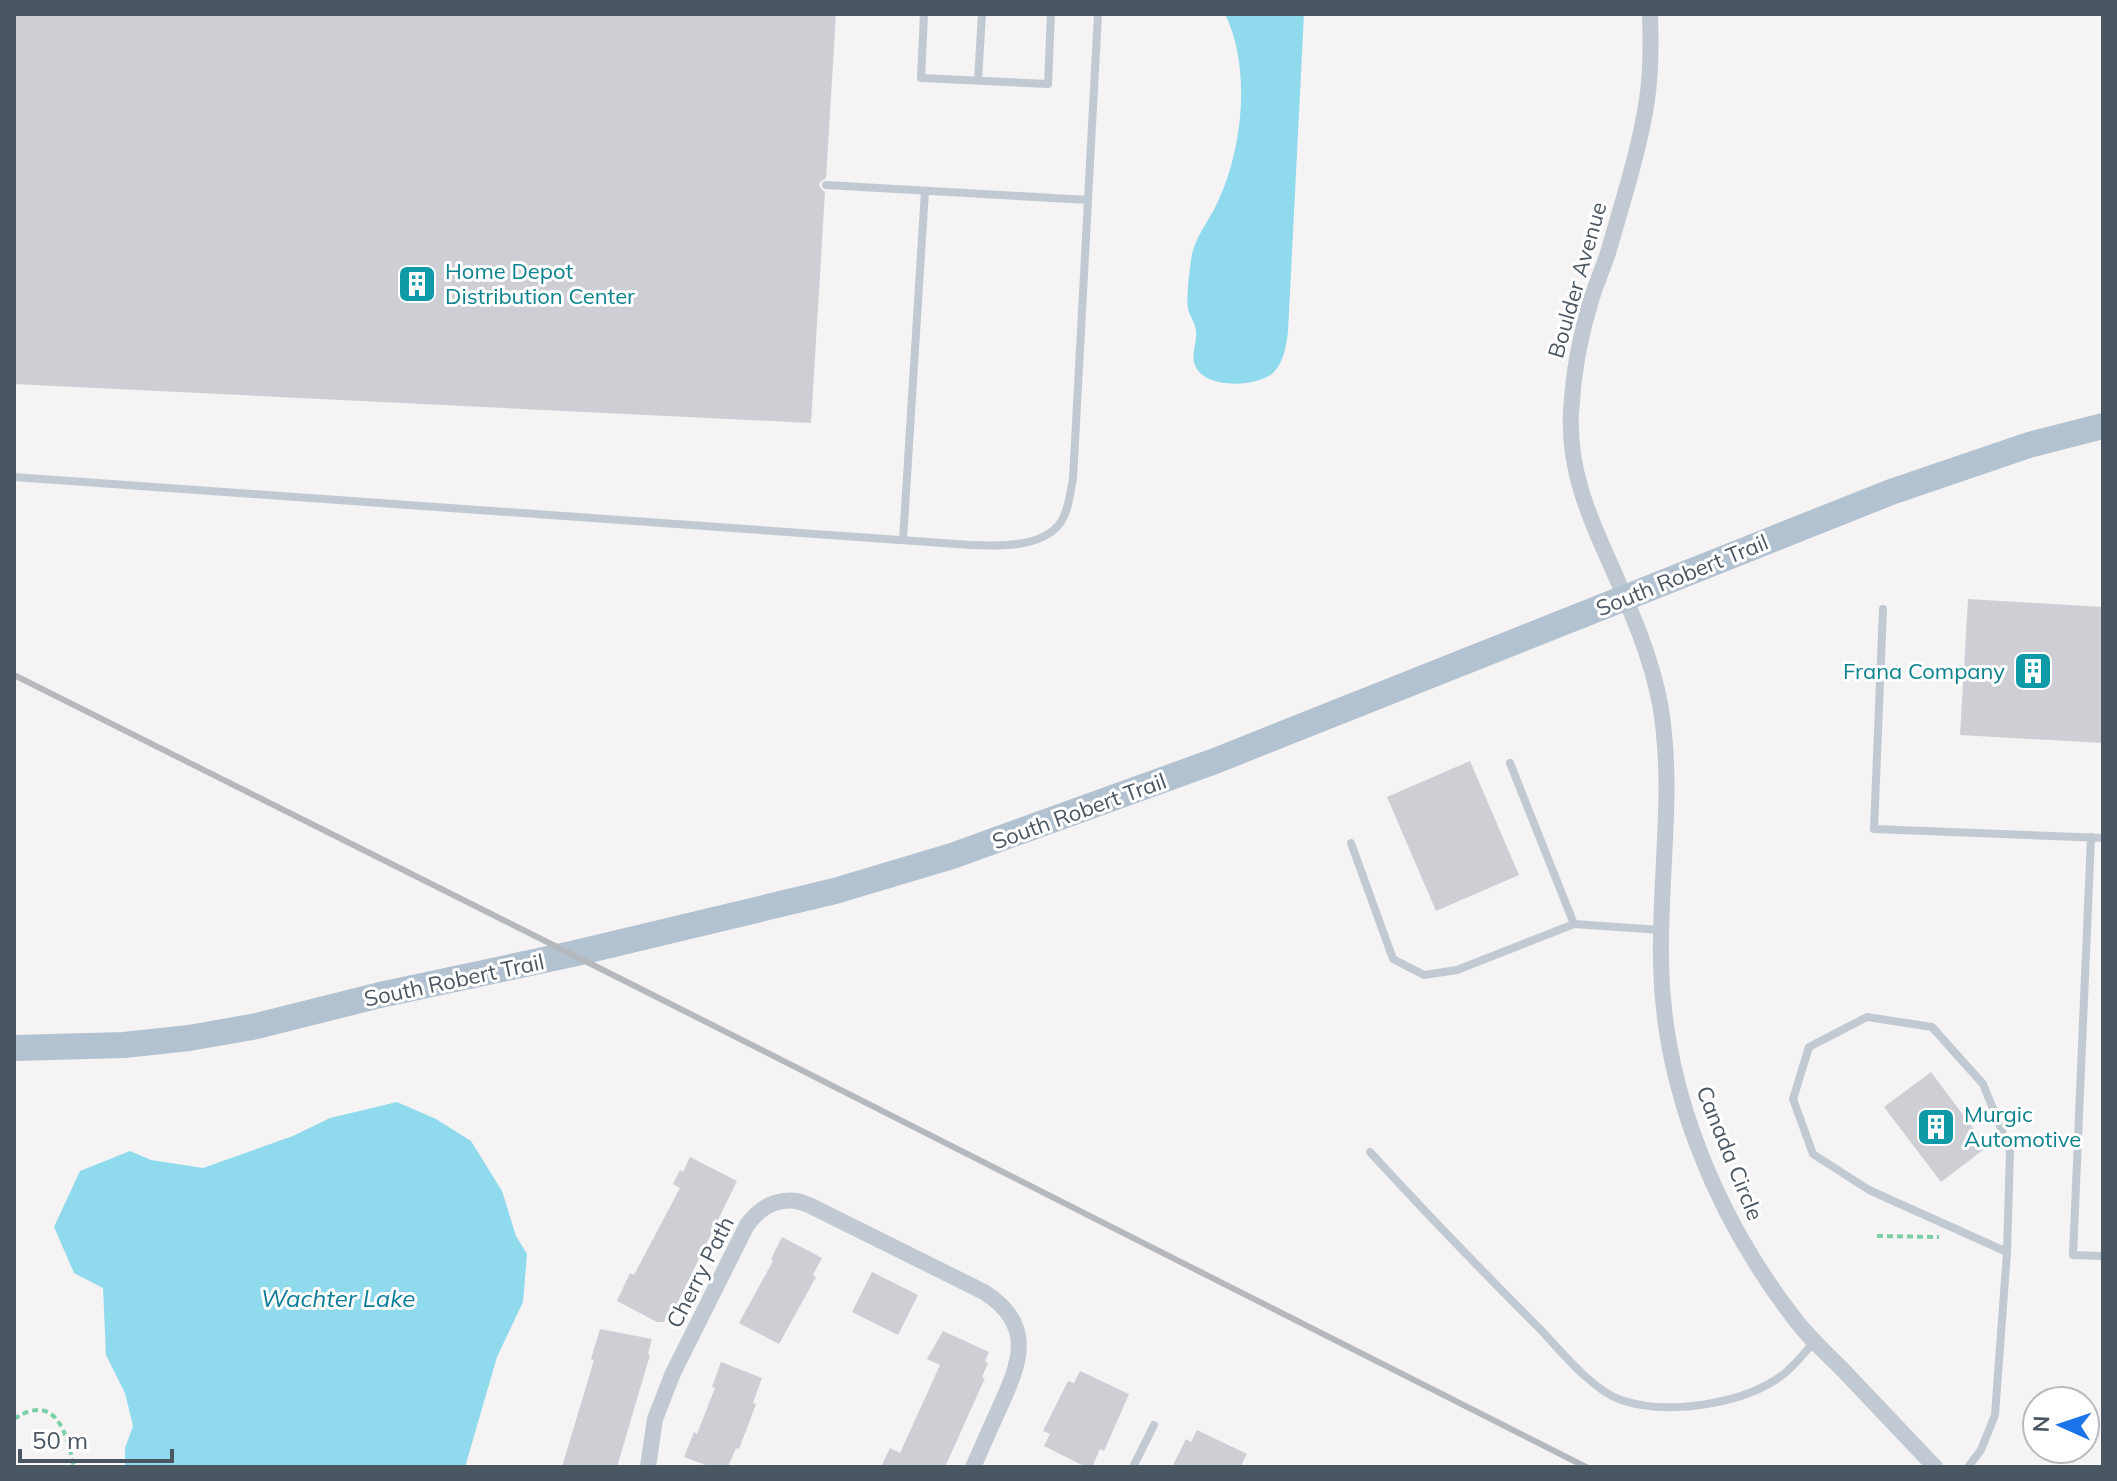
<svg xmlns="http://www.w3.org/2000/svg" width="2117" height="1481" font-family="Mulish,sans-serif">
  <rect width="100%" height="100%" fill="#f5f3f3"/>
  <path fill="#90daee" d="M1225,14H1304L1288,332C1286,346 1284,361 1274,372C1258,388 1200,390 1194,362C1192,352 1197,342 1196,332C1196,323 1190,317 1188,309C1186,296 1190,267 1192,254C1196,235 1212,217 1219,199C1243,147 1251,66 1225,14Z
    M397,1102L436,1119L471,1141L502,1191L516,1236L527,1254L523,1302L497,1357L465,1467H125V1448L133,1426L125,1393L106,1355L103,1288L74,1273L54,1227L80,1171L130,1151L151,1160L203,1168L293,1136L330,1118Z"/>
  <path fill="#cdcfd5" d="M14,14H836L826,178L821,181L819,185L822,190L825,192L811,423L14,384Z
    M1968,599L2103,607V743L1960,735Z
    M1470,761L1519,875L1436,911L1387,797Z
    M1931,1072L1987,1147L1941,1182L1884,1107Z
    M690,1157L737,1181L671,1316L668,1314L664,1322H657L617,1301L630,1273L634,1275L663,1220L680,1188L673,1184L680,1170L683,1172Z
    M782,1237L822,1258L813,1275L816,1277L779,1344L739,1323L773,1261L771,1259Z
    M872,1272L918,1295L898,1335L852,1312Z
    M600,1329L652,1339L648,1354L650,1355L617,1467H562L594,1360L591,1359Z
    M943,1331L989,1352L985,1361L988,1363L982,1377L985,1378L945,1467H881L890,1448L900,1453L940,1365L927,1359Z
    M721,1362L762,1378L753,1403L756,1404L739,1449L736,1448L728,1467H711L684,1457L694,1432L697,1434L715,1388L712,1387Z
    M1080,1371L1129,1394L1104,1451L1100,1449L1092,1467H1086L1044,1446L1050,1434L1043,1431L1068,1381L1074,1383Z
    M1197,1430L1247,1454L1240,1467H1172L1186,1439L1191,1442Z"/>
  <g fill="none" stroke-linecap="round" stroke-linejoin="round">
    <path stroke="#7ad0a6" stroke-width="4" stroke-dasharray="6 4" stroke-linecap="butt" d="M1877,1236L1939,1237
      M14,1419C56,1391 67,1434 74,1467"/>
    <path stroke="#c1cad2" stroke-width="8" d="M924,14L921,78L1048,84L1051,14
      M978,80L982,14
      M826,185L1088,200
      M14,477L971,545C999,546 1043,548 1061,522C1069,509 1070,493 1073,479L1098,14
      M903,540L925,191
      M1883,609L1874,829L2103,838
      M1510,763L1574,924
      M2091,837L2073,1255L2103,1256
      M1351,843L1393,959L1424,975L1457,970L1574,924L1661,930
      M1370,1152C1425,1212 1482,1271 1539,1328C1561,1351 1592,1390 1621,1400C1668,1416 1747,1404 1785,1373C1796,1364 1805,1352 1814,1342
      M1133,1467L1154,1425
      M1968,1467L1981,1450L1995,1415L2007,1252L2010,1151L1983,1084L1932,1027L1867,1017L1809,1047L1793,1099L1813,1154L1869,1190L2007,1252"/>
    <path stroke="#c1cad2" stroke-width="16" d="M1650,14C1651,42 1651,73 1647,100C1639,152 1622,203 1608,253C1603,268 1597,282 1592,297C1580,335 1573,373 1571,413C1568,467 1588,515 1610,563C1630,609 1651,655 1660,704C1675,789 1659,877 1661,963C1663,1090 1717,1218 1794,1318C1808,1337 1826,1353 1843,1370C1873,1402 1904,1434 1935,1467
      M648,1467L655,1419L673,1373L747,1225C762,1204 785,1194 809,1205L984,1292C1036,1325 1020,1363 999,1409C990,1428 982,1448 973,1467"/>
    <path stroke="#b3c2d1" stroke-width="26" d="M14,1048L124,1045L189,1038L257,1026L380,995L572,954L835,891L952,856L1215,761L1891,492L2029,445L2103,426"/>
    <path stroke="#b5b8bd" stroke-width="6" d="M14,675L637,987L1586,1467"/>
  </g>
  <defs>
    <symbol id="building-square" viewBox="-11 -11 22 22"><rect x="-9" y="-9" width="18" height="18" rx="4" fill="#0f9aa8" stroke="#fff"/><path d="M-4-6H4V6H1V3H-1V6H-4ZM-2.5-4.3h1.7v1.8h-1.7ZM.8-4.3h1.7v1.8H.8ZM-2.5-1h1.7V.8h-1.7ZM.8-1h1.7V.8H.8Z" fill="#fff"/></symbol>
  </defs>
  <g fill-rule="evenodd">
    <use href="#building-square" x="395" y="262" width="44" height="44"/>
    <use href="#building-square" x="2011" y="649" width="44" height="44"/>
    <use href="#building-square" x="1914" y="1105" width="44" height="44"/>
  </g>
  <g text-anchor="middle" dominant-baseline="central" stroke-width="6" stroke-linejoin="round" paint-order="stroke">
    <g font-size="22" fill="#0d838f" stroke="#fff" text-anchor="start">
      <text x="445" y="271">Home Depot<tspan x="445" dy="25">Distribution Center</tspan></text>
      <text x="2005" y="671" text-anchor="end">Frana Company</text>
      <text x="1964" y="1114">Murgic<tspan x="1964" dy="25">Automotive</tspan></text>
    </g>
    <g font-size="22" fill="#4a5661" stroke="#fff">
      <text transform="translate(1577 280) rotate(-74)">Boulder Avenue</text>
      <text transform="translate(1682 575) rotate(-22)">South Robert Trail</text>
      <text transform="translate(1079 811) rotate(-20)">South Robert Trail</text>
      <text transform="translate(454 980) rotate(-12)">South Robert Trail</text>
      <text transform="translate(1730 1153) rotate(68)">Canada Circle</text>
      <text transform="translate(700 1272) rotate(-63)">Cherry Path</text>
    </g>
    <g font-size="24" font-style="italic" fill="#0c7c9b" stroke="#fff">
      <text x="338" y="1298">Wachter Lake</text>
    </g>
  </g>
  <rect width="2117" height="1481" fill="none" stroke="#4a5661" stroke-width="32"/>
  <g transform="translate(2061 1425) rotate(273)"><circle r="38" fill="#ffffff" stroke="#b7bbc0" stroke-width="2"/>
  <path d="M0-6L14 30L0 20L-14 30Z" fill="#1a73e8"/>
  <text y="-12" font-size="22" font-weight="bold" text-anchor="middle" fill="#4a5661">N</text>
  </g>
  <path d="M20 1449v12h152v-12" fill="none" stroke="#4a5661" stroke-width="4"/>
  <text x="32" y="1449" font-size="24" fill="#4a5661" stroke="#ffffff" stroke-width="6" paint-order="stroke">50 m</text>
</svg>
